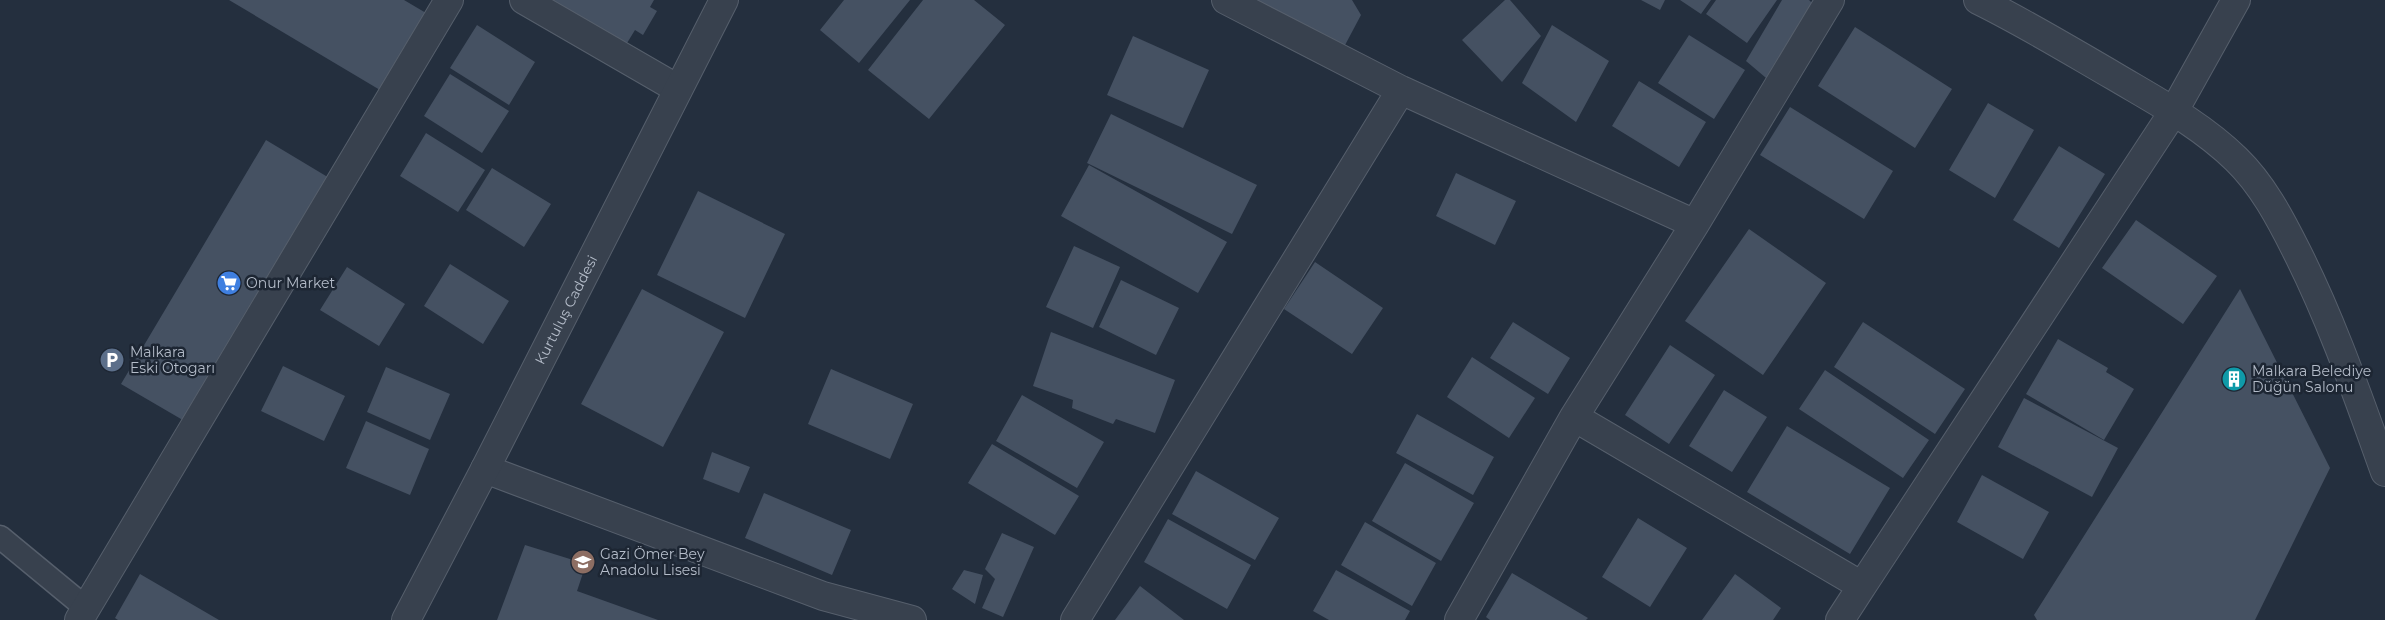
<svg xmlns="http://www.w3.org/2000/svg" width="2385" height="620" font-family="Montserrat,sans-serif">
  <rect width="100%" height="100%" fill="#242f3e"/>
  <path fill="#455162" d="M229,0H404L426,13L380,90Z
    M544,0H654L650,7L657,11L643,35L635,30L624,48Z
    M844,0H910L859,63L820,30Z
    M923,0H974L1005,25L929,119L868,70Z
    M1247,0H1352L1361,15L1344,47Z
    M1505,0H1510L1541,36L1502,82L1462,40Z
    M1641,0H1665L1660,10Z
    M1680,0H1711L1701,14Z
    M1716,0H1777L1747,43L1706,14Z
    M1782,0H1809L1817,8L1772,83L1746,61Z
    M477,25L535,62L509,105L450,68Z
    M1552,25L1609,61L1576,122L1522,83Z
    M1855,27L1952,89L1915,148L1818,86Z
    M1689,35L1745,70L1714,119L1658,83Z
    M1133,36L1209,70L1183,128L1107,95Z
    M450,74L509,111L482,153L424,116Z
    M1639,81L1706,122L1679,167L1612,126Z
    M1988,103L2034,130L1995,198L1949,170Z
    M1790,107L1893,171L1864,219L1760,155Z
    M1111,114L1257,185L1232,234L1087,163Z
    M426,133L485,170L458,212L400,176Z
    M266,140L336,182L193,426L121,384Z
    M2059,146L2105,174L2059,248L2013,220Z
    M1089,165L1227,242L1198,293L1061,216Z
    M492,168L551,204L524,247L466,210Z
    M1456,173L1516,201L1495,245L1436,216Z
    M698,191L785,234L745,318L657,275Z
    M2136,220L2217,276L2183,324L2102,268Z
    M1749,229L1826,283L1763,375L1685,321Z
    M1074,246L1120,267L1093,328L1046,307Z
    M1315,262L1383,308L1352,354L1284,309Z
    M450,264L509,301L483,344L424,306Z
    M347,267L405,304L379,346L320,310Z
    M1121,280L1179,308L1156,355L1099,327Z
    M642,289L724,332L663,447L581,404Z
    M2240,289L2330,468L2255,620H2037L2034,615Z
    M1513,322L1570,358L1548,394L1490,358Z
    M1863,322L1965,389L1935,434L1834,367Z
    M1051,332L1175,380L1155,433L1116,419L1113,424L1072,408L1073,400L1033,386Z
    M2058,339L2108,368L2106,372L2134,389L2104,440L2026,394Z
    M1670,345L1715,375L1669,444L1625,415Z
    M1472,357L1535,398L1509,438L1447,397Z
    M283,366L345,396L324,441L261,411Z
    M386,367L450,394L430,440L367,412Z
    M831,369L913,404L890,459L808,424Z
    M1825,370L1929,440L1903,478L1799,409Z
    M1724,390L1767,417L1732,472L1689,446Z
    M1022,395L1104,442L1077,488L996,441Z
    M2024,398L2118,448L2092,497L1998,447Z
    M1417,414L1494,457L1473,495L1396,453Z
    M366,421L429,449L410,495L346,468Z
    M1787,426L1890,488L1850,554L1747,492Z
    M992,444L1079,496L1055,535L968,483Z
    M712,452L750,467L739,493L703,479Z
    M1405,463L1474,503L1441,561L1372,521Z
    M1196,471L1279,518L1255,560L1172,514Z
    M1982,475L2049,512L2023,559L1957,522Z
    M764,493L851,530L832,575L745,538Z
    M1638,518L1687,548L1650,607L1602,577Z
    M1168,519L1251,565L1227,609L1144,562Z
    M1365,522L1436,563L1412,606L1341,565Z
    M1002,533L1034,547L1003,617L982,608L995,579L985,569Z
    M525,545L586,564L577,591L658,620H497Z
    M964,570L983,575L975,604L952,589Z
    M1336,570L1410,611L1405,620H1329L1313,611Z
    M1512,573L1588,618L1586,620H1490L1486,617Z
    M140,574L219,620H118L115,618Z
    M1735,574L1781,608L1773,620H1702Z
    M1140,586L1184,620H1115Z"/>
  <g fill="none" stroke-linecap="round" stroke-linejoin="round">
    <defs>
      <path id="service" d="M0,537L86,608"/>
      <path id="minor" d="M524,0L678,89
        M1226,0L1401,90L1695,224
        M1978,0C2025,23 2069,50 2114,76C2156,101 2200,124 2236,159C2262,184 2280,218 2296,250C2332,321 2358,397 2385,472
        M1574,417L1862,586L2174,111L2236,0
        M485,469L823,596L912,620
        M79,620L449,0
        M1075,620L1401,90
        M1459,620L1574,417L1695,224L1830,0
        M1840,620L1862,586"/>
      <g id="tertiary">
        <path id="s1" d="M406,620L485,469L724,0"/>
      </g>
    </defs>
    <use href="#service" stroke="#565f6c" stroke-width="25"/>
    <use href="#minor" stroke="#565f6c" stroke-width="30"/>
    <use href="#tertiary" stroke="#565f6c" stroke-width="30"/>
    <use href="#service" stroke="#38414e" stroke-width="22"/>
    <use href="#minor" stroke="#38414e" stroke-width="28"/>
    <use href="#tertiary" stroke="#38414e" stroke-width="28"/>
  </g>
  <defs>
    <symbol id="supermarket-disc" viewBox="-11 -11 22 22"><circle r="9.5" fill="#3f7fe0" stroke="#1d2633"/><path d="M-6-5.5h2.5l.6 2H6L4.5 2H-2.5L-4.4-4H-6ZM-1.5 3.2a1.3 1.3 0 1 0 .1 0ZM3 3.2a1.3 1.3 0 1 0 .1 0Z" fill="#fff"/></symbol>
    <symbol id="parking-disc" viewBox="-11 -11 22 22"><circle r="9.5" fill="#5c6f8a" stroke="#1d2633"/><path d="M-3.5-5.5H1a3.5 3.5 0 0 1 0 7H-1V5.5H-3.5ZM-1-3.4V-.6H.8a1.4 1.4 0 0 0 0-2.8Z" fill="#fff"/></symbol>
    <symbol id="building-disc" viewBox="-11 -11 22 22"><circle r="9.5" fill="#0f9aa8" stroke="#1d2633"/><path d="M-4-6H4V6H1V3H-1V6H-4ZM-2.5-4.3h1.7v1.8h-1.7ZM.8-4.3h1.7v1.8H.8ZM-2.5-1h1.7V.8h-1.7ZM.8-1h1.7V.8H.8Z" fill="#fff"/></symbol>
    <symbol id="school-disc" viewBox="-11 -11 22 22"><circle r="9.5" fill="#8d6e63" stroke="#1d2633"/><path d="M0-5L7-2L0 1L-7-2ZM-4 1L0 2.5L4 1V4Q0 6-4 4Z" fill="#fff"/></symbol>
  </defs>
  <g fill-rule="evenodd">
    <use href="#supermarket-disc" x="215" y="269" width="28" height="28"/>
    <use href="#parking-disc" x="98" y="346" width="28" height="28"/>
    <use href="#building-disc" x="2220" y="365" width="28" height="28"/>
    <use href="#school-disc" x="569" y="548" width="28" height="28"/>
  </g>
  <g text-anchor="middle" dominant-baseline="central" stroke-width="5" stroke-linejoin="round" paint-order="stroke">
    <g font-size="14" fill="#b4bcc9" stroke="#1d2633" text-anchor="start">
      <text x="246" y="283">Onur Market</text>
      <text x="130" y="352">Malkara<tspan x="130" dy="16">Eski Otogarı</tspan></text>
      <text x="2252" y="371">Malkara Belediye<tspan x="2252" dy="16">Düğün Salonu</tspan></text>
      <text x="600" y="554">Gazi Ömer Bey<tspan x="600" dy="16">Anadolu Lisesi</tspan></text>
    </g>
    <g font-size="14" fill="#b4bcc9" stroke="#1d2633">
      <text stroke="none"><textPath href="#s1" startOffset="349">Kurtuluş Caddesi</textPath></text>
    </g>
  </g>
</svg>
